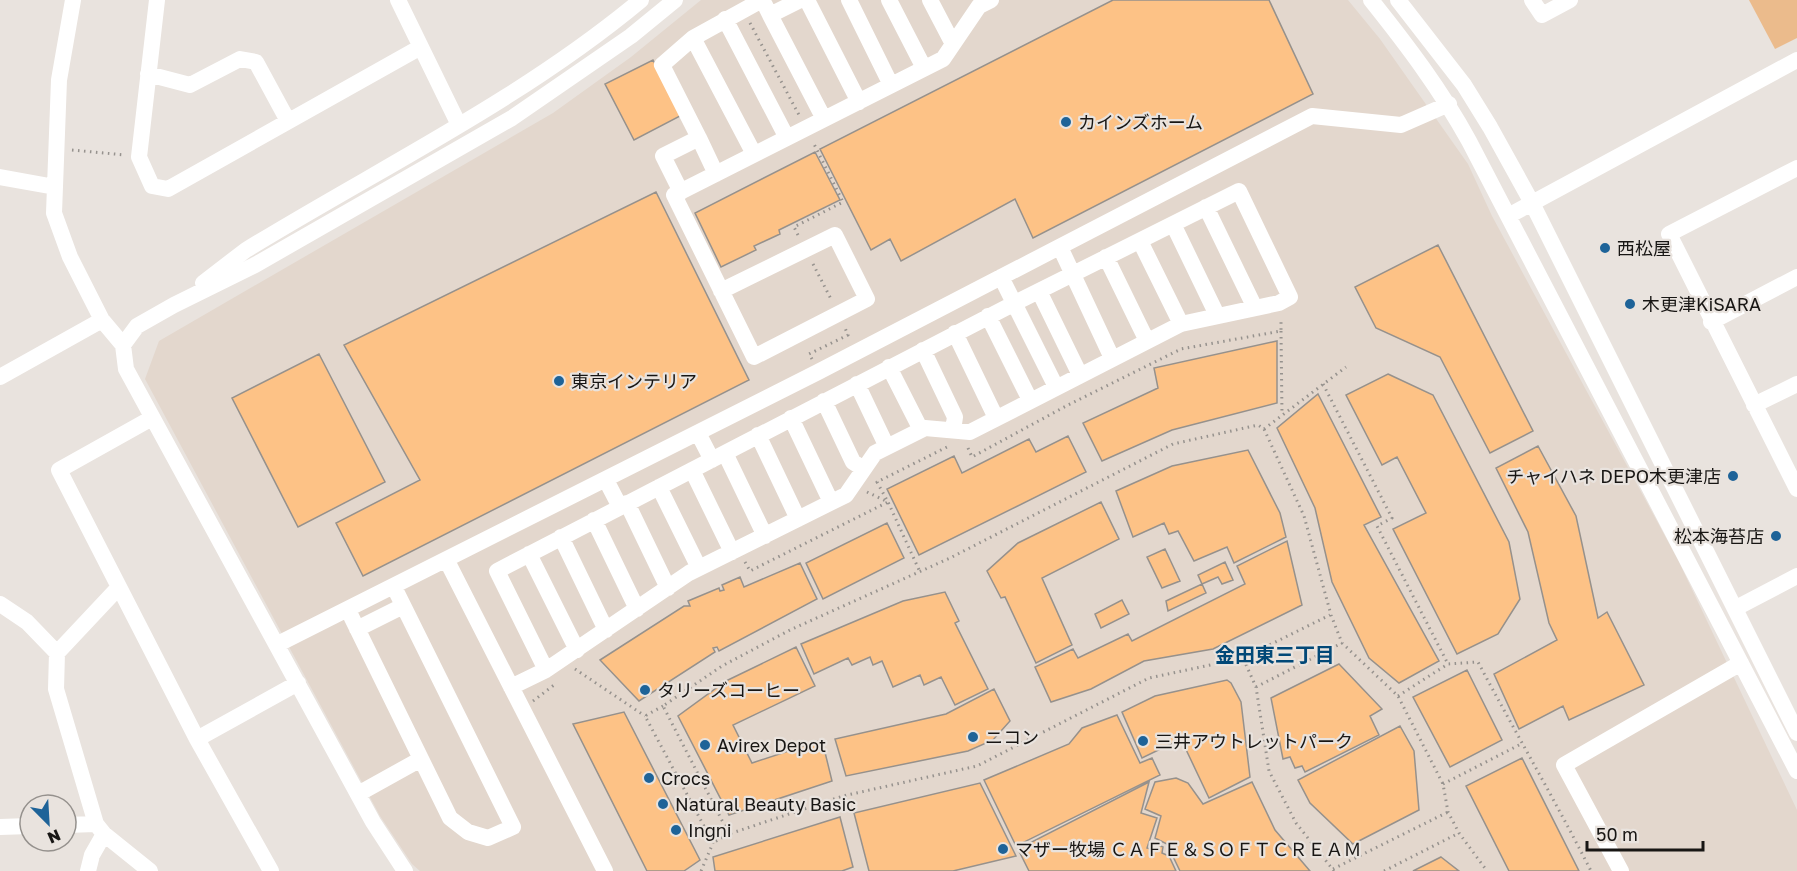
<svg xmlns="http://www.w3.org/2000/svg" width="1797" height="871" font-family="'Golos Text','Noto Sans JP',sans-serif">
  <rect width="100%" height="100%" fill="#e9e3de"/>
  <path fill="#e3d7cd" d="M701,0H1348L1380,39L1468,164L1492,216L1678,560L1797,810V871H420L412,864L380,816L145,379L159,341L553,113L631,57Z"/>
  <path fill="#ebbb8c" d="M1749,0H1797V38L1775,49Z"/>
  <path fill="#fdc286" stroke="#96918c" stroke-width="1.5" d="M1113,0H1269L1313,94L1033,238L1015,199L901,261L890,239L871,250L820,149Z
    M653,60L682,115L634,140L605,84Z
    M815,152L840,200L779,230L780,234L754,246L756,250L721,267L695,213Z
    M656,192L749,380L363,576L336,523L420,480L344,345Z
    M1438,245L1533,431L1490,453L1440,357L1376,328L1355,287Z
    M1277,341V403L1172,430L1102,461L1083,423L1158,388L1154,368Z
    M319,354L385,482L298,527L232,398Z
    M1388,374L1433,395L1509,542L1520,599L1498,634L1457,654L1393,529L1426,513L1397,457L1382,465L1346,395Z
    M1318,394L1381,517L1364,525L1439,661L1399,683L1369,658L1332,582L1315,508L1277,428Z
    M1068,436L1086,472L919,555L887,489L954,456L962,473L1029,439L1036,452Z
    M1538,446L1576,516L1598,618L1607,612L1644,685L1569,720L1563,706L1519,729L1494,674L1557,640L1549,623L1528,532L1496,468Z
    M1248,450L1280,513L1286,537L1234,563L1227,547L1194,561L1178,531L1169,534L1164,523L1133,537L1116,491L1172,466Z
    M1101,502L1119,539L1042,578L1072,645L1036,663L1005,597L1001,598L987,571L1018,543Z
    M887,523L904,558L823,599L806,563Z
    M1287,541L1302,605L1213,649L1144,661L1091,689L1051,702L1035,667L1073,649L1078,658L1128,634L1132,641L1245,584L1237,566Z
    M1165,549L1180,581L1162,588L1147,557Z
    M1225,562L1233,580L1222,584L1218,577L1202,584L1198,575Z
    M800,563L817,599L719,651L717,647L713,648L715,652L639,701L600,660L684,606H690L688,601L719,588L720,591L724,590L722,585L740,577L744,587Z
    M1202,584L1206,593L1168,611L1166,601Z
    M945,592L959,621L955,623L988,689L955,705L941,677L924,685L920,675L893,687L882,661L873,665L870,657L852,665L848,658L814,674L801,644L903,601Z
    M1122,600L1129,614L1101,628L1095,614Z
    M796,647L815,686L733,725L752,763L822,740L832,781L729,815L678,716L726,681Z
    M1339,664L1382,709L1370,716L1379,735L1305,772L1302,766L1295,768L1290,757L1283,759L1271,698Z
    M1467,670L1502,740L1450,767L1413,697Z
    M1227,680L1231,683L1241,702L1250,777L1209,798L1181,739L1142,758L1122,712L1155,696Z
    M994,689L1010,721L993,740L968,751L846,776L835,739L946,714Z
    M624,712L700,860L684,871H647L573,724Z
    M1117,715L1140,763L1152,758L1160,775L1016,846L984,780L1069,744L1082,728Z
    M1400,726L1414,751L1419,810L1353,844L1310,803L1298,780Z
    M1522,758L1579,871H1509L1466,786Z
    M1176,778L1188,783L1203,804L1252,782L1275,830L1310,871H1180L1167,844L1155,838L1161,816L1145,809L1155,782Z
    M1149,782L1141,813L1157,818L1147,848L1154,850L1156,844L1163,847L1162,853L1169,856L1176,871H1029L1018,849Z
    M980,783L1016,856L953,871H869L854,813Z
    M840,817L853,867L842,871H715L713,857Z
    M1441,857L1459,871H1413Z"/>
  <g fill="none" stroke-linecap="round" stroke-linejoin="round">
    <path stroke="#96928e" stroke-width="3" stroke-dasharray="1.5 4.5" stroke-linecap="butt" d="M750,23L799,115
      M72,150L125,155
      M798,235L794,227L843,202L813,142
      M813,264L832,301
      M1281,331L1282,415
      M812,359L809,354L848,335L845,328
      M1323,384L1392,518L1377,526L1448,664
      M1264,429L1346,367
      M968,448L972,457L1068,405L1181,349L1281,331V318
      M867,492L888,502L920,572
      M745,562L750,571L888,502L877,482L949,446
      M1243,658L1330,615
      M575,669L645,716
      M1256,687L1342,643
      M1398,696L1448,664L1478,662C1515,732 1555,800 1591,871
      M533,701L554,685
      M663,706L645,716L713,843L728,834
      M1443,784L1521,744
      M1333,869L1448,812
      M701,871L713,843
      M1334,871L1296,823L1269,771L1256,687L1243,658L1149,678L977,766L843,796L729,834L663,706L722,666L790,630L950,558L1173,444L1258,425L1264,429L1304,516L1331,615L1342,643L1398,696L1443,784L1448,812L1459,833L1487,871
      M1384,871L1459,833"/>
    <path stroke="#fff" stroke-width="16" d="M73,0L59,80L54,213L70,257L102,320
      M157,0L139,157L152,186L168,189L419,48
      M398,0L459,125
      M807,0L859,102
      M849,0L891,85
      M889,0L924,68
      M930,0L953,44
      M1371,0C1407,45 1441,90 1469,141L1797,771
      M1398,0L1464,85L1490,127L1532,203L1797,733
      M1532,0L1542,15L1570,0
      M765,5L770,15L800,0
      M770,15L824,119
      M725,19L787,138
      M693,38L754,154
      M148,74L190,85L240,59L256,62L288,121
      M699,138L716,174
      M1797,168L1669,234L1797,489
      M0,177L55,187
      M1239,191L1290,297L1279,303L1181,324L970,432L925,428L875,453L846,495L689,573L546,670L497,571L1015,303Z
      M681,192L663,156L699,138L662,65L693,38L762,0
      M1206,207L1255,308
      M1510,215L1797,60
      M1173,224L1217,315
      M1140,241L1181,324
      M1060,247L1112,358
      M1106,257L1147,341
      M1001,277L1056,387
      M203,283L246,250C378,169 521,100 641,0
      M721,291L835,235L867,299L754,357L674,195L943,59L979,6L991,0
      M1039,291L1080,375
      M988,316L1030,400
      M1711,322L1797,277
      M955,333L996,418
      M123,345L126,369L373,822L405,871
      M923,350L955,417L953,430
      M889,367L921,430
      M0,377L102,320L123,345L137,326L174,305L255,265L512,118L631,36L675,0
      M857,384L887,447
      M824,401L853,462L864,469
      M1754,405L1797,384
      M152,418L59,470L197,739L271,871
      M791,418L831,502
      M698,433L712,460
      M758,435L798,519
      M725,453L765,536
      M692,470L732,552
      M606,480L620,507
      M659,487L699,568
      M627,503L668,588
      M594,520L637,609
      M561,537L606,630
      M529,554L577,650
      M447,561L605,871
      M0,604L27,622L57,653L56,689L96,824L104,834L150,871
      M1736,608L1797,576
      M348,610L450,818L468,832L488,838L513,827L394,587
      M357,629L403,606
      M278,644L818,372L1312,116L1401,125L1449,104
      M57,653L119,587
      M511,687L546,670
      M197,739L298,683
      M358,794L421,759
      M66,825L96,824
      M0,827L30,826
      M88,871L92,855L104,834
      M1621,871L1564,765L1741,663"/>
  </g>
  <g fill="#1e6398" stroke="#e9e3de" stroke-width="2">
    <circle cx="1066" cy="122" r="6"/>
    <circle cx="1605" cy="248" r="6"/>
    <circle cx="1630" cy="304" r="6"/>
    <circle cx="559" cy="381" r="6"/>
    <circle cx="1733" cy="476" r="6"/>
    <circle cx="1776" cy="536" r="6"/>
    <circle cx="645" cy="690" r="6"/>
    <circle cx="973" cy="737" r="6"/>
    <circle cx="1143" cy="741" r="6"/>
    <circle cx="705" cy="745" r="6"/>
    <circle cx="649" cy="778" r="6"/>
    <circle cx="663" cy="804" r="6"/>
    <circle cx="676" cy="830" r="6"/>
    <circle cx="1003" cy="849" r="6"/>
  </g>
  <g text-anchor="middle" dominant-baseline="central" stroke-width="4.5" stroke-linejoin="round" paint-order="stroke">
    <g font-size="18" fill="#181614" stroke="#e9e3de" text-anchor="start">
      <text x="1078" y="122">カインズホーム</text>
      <text x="1617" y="248">西松屋</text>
      <text x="1642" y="304">木更津KiSARA</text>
      <text x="571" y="381">東京インテリア</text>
      <text x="1721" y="476" text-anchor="end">チャイハネ DEPO木更津店</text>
      <text x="1764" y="536" text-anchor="end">松本海苔店</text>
      <text x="657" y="690">タリーズコーヒー</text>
      <text x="985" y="737">ニコン</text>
      <text x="1155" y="741">三井アウトレットパーク</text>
      <text x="717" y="745">Avirex Depot</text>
      <text x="661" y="778">Crocs</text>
      <text x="675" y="804">Natural Beauty Basic</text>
      <text x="688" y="830">Ingni</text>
      <text x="1015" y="849">マザー牧場 ＣＡＦＥ＆ＳＯＦＴＣＲＥＡＭ</text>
    </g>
    <g font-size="20" font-weight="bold" fill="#014877" stroke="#e9e3de">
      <text x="1275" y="654">金田東三丁目</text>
    </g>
  </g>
  <g transform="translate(48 823) rotate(156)"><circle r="28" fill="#e9e3de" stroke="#95918d" stroke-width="1.5"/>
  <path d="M0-4.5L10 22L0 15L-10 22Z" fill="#1e6398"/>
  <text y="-9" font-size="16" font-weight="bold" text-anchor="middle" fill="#181614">N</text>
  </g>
  <path d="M1587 841v9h116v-9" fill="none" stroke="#181614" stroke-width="3"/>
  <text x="1596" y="841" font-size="18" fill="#181614" stroke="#e9e3de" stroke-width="4.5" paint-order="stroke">50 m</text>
</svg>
